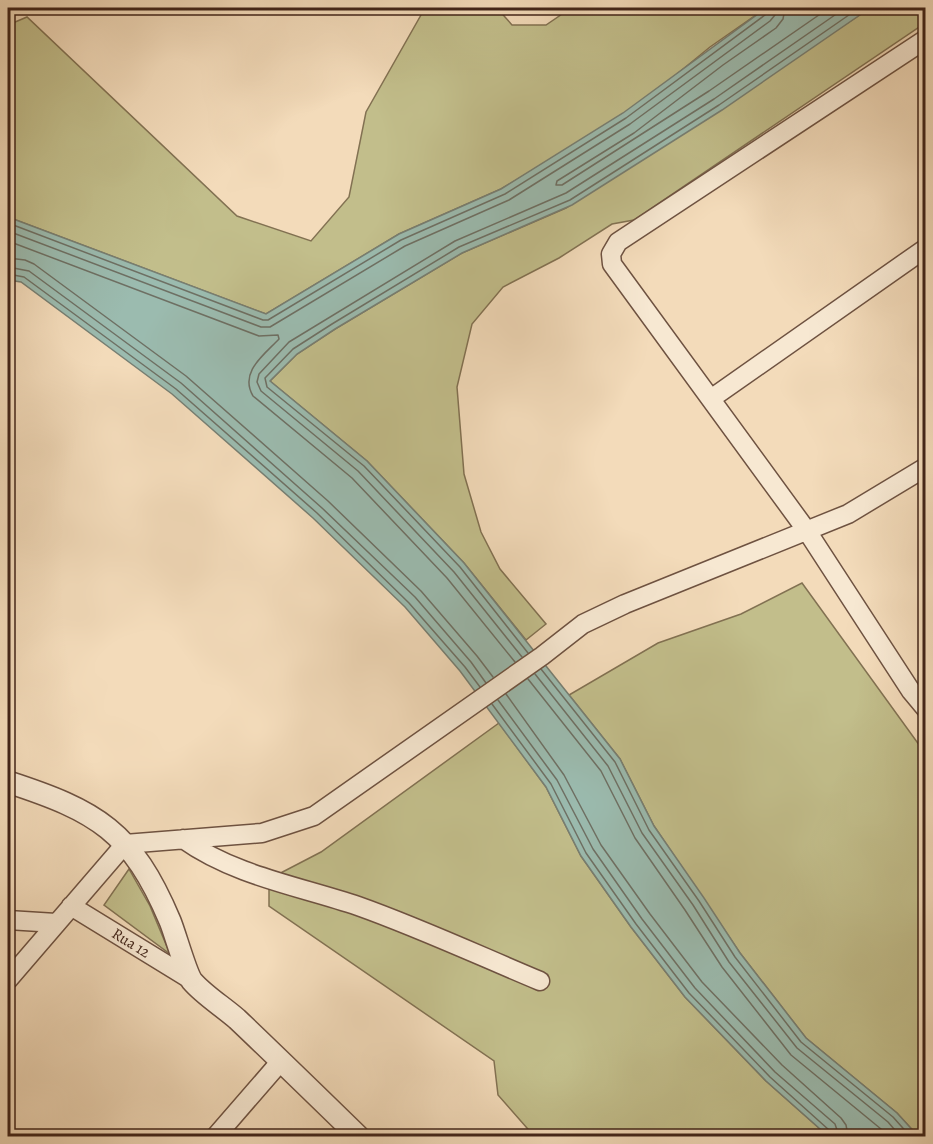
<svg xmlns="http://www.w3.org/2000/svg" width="933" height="1144" font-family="Alegreya,serif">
  <rect width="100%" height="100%" fill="#f3dbba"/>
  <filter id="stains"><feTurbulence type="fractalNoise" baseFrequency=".00333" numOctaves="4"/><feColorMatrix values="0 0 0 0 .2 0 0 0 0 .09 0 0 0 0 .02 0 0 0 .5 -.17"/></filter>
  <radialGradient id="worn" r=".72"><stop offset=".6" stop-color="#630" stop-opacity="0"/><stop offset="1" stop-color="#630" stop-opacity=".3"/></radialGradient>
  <path fill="#c2be8b" stroke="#827152" stroke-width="1.5" d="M425,8H497L512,25H546L571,8H766L710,47L628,114L501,189L399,234L266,314L8,217V25L27,17L237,216L311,241L349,197L366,112Z
    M870,8H925V23L634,220L612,224L559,258L503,287L472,324L457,387L464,474L481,532L500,569L546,624L526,640L464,563L367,461L270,381L297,354L335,329L462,253L566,208Z
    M802,583L925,753V1136H918L897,1113L806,1038L740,953L654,826L620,759L569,695L658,643L741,614Z
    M499,723L546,787L581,856L631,927L685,997L766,1081L828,1136H534L498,1095L494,1061L269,906V879L321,852Z
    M129,869L150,906L170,954L104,905Z"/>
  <path fill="#9bbbaf" stroke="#777f73" stroke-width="1.5" d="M766,8H870L722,110L572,205L462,253L335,329L297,354L270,381L367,461L464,563L620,759L654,826L704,898L740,953L806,1038L897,1113L918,1136H828L766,1081L685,997L631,927L581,856L546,787L460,671L405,607L313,518L172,394L21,282L8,280V217L266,314L399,234L501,189L623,113Z"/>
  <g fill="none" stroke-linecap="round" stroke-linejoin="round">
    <path stroke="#6e7064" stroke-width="1.5" d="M785,8L783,19L776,28L723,65L634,133L557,181L556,185H562L709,91L829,8
      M8,223L263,320H268L401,240L505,194L626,118L765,15L768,8
      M8,231L261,327H270L405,246L509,200L630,124L770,21L775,15L776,8
      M8,241L259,336L278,335L279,339C264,355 239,372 253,396L352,478L447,578L515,662
      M8,258L25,260L34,264L186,376L328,501L421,591L477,656L493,677
      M8,267L29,271L181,383L322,508L415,597L471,662L486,683
      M8,274L24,277L176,389L317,513L409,603L465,667L480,687
      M528,653L460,567L364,466L267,387L265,378L293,349L332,324L459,247L570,200L719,105L859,8
      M522,657L454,572L358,471L261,391L257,382L259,374L289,342L455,241L566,193L714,99L845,8
      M541,669L615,762L649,830L699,901L735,957L801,1042L893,1117L910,1136
      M535,674L608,766L642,833L693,905L729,962L797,1048L888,1122L900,1136
      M528,679L601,771L635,838L685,910L722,967L791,1055L881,1129L888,1136
      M506,694L564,775L601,845L650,914L702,982L782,1065L841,1118L846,1125L848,1136
      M498,700L557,780L593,849L642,919L695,988L775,1072L835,1124L839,1136
      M492,704L551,784L586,853L636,924L689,993L770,1077L829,1130L832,1136"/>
    <defs>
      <path id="minor" d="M926,39L618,242L611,254L612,264L807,531L911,691L926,709
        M712,398L926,248
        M183,839C235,876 299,886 358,906C420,928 480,956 540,981
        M71,906L190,979
        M8,920L56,923
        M8,980L125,844L262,833L314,816L542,656L583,624L625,604L848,514L926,467
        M216,1136L281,1061"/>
      <path id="tertiary" d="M8,782C97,811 132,831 170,921C175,933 186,973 192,981C204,995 222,1006 237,1019C278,1058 318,1097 358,1136"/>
    </defs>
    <use href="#minor" stroke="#6e5241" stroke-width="21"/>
    <use href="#tertiary" stroke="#6e5241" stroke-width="24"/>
    <use href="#minor" stroke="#f7e8d2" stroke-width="18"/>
    <use href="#tertiary" stroke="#f7e8d2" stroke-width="21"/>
  </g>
  <g text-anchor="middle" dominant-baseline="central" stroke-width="4.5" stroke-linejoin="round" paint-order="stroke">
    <g font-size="16" fill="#412419" stroke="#f7e8d2">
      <text transform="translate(131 943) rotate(32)">Rua 12</text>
    </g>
  </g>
  <rect width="933" height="1144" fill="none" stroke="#f3dbba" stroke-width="30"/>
  <rect x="9" y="9" width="915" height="1126" fill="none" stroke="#412419" stroke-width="3"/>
  <rect x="15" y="15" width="903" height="1114" fill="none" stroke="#412419" stroke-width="1.5"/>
  <rect width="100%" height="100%" filter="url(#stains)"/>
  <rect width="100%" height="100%" fill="url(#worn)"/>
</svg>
